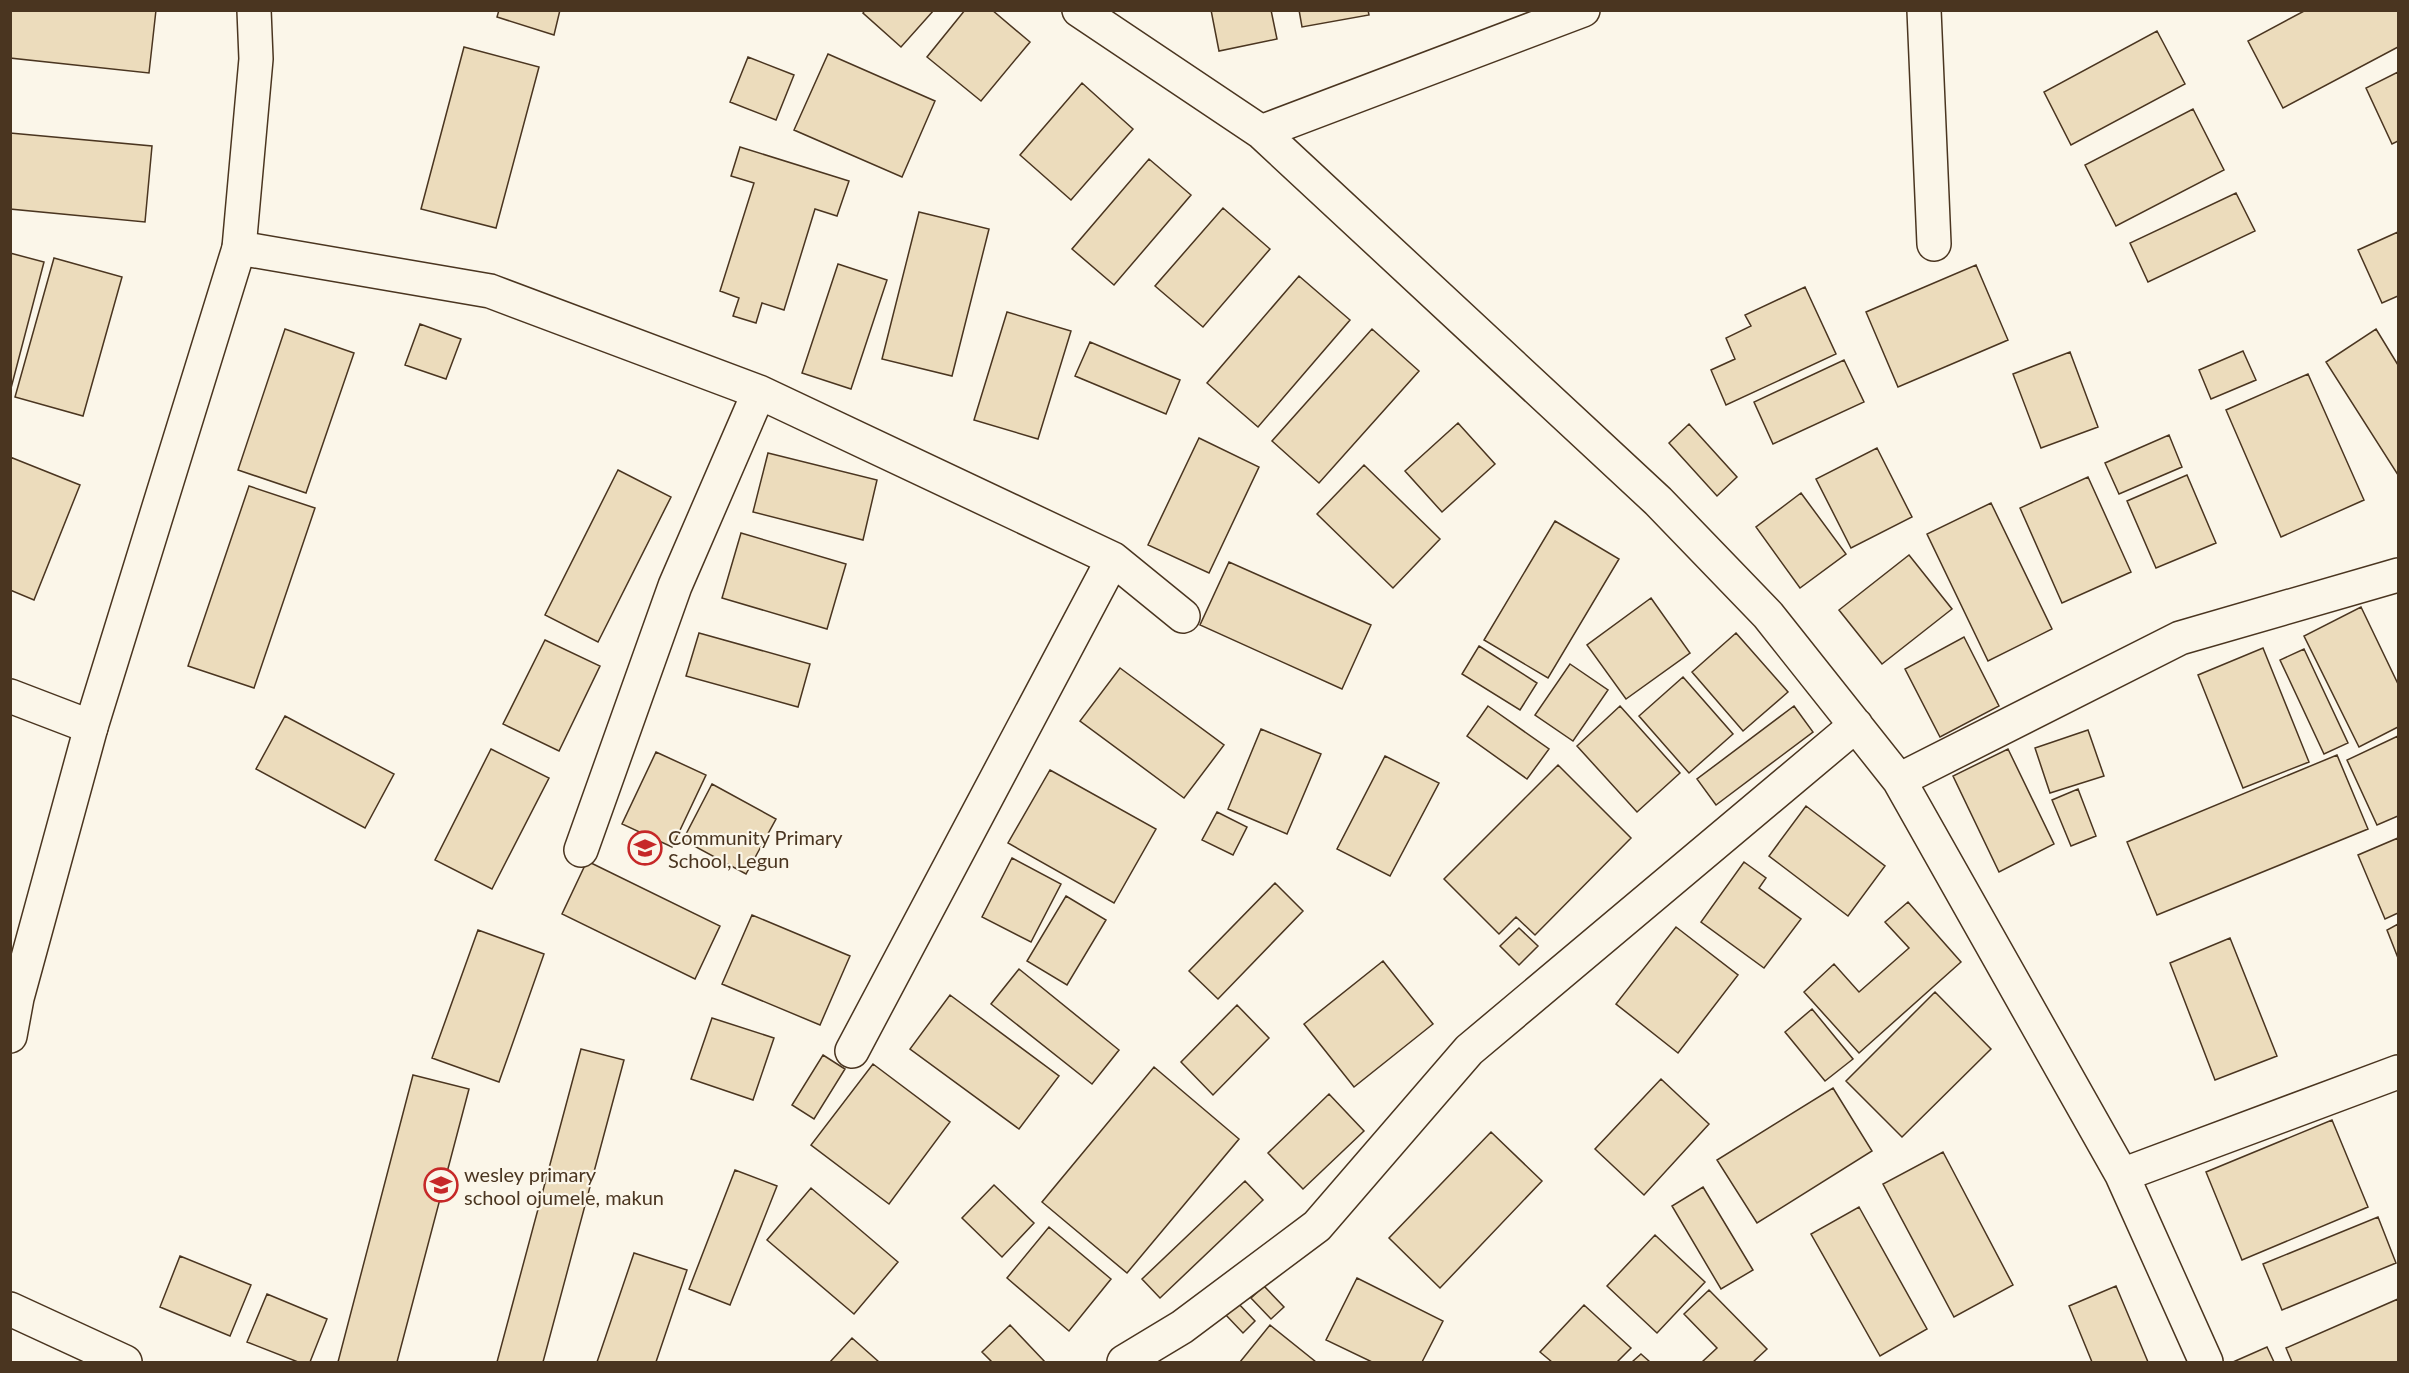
<svg xmlns="http://www.w3.org/2000/svg" width="2409" height="1373" font-family="Lato,sans-serif">
  <rect width="100%" height="100%" fill="#fbf6e9"/>
  <path fill="#ecdcbc" stroke="#4a3520" stroke-width="1.5" d="M10,10H156L149,73L10,58Z
    M499,10H560L554,35L497,17Z
    M865,10H934L901,47L863,13Z
    M965,10H992L1030,42L981,101L927,57Z
    M1211,10H1271L1277,39L1219,51Z
    M1299,10H1368L1369,15L1302,27Z
    M2306,10H2398V47L2283,108L2248,41Z
    M2157,31L2185,84L2071,145L2044,92Z
    M464,47L539,67L496,228L421,209Z
    M828,54L935,101L902,177L794,130Z
    M748,57L794,75L776,120L730,102Z
    M2398,72V141L2392,144L2366,88Z
    M1082,83L1133,129L1071,200L1020,155Z
    M2193,109L2224,170L2116,226L2085,165Z
    M10,133L152,146L145,222L10,209Z
    M740,147L849,181L837,216L815,209L784,310L762,303L756,323L733,316L739,298L720,291L754,183L731,176Z
    M1149,159L1191,195L1114,285L1072,249Z
    M2236,193L2255,231L2148,282L2130,243Z
    M1223,208L1270,249L1203,327L1155,286Z
    M919,212L989,229L952,376L882,359Z
    M2398,232V296L2382,303L2358,250Z
    M10,253L44,262L10,392Z
    M54,258L122,277L83,416L15,397Z
    M838,264L887,280L851,389L802,373Z
    M1976,265L2008,340L1898,387L1866,312Z
    M1299,276L1350,320L1258,427L1207,383Z
    M1805,287L1836,354L1726,405L1711,370L1735,359L1726,338L1751,326L1745,315Z
    M1007,312L1071,331L1038,439L974,420Z
    M420,324L461,339L446,379L405,365Z
    M285,329L354,353L306,493L238,470Z
    M1372,329L1419,371L1319,483L1272,441Z
    M2376,329L2398,365V475L2326,362Z
    M1090,342L1180,380L1166,414L1075,376Z
    M2243,351L2256,380L2211,399L2199,370Z
    M2070,352L2098,427L2041,448L2013,374Z
    M1844,360L1864,402L1773,444L1754,402Z
    M2308,374L2364,500L2281,537L2226,410Z
    M1458,423L1495,464L1442,512L1405,471Z
    M1689,424L1737,477L1717,496L1669,443Z
    M2169,435L2182,467L2119,494L2105,463Z
    M1199,438L1259,467L1209,573L1148,545Z
    M1877,448L1912,517L1851,548L1816,479Z
    M768,453L877,480L863,540L753,512Z
    M10,457L80,485L34,600L10,590Z
    M1364,465L1440,539L1393,588L1317,514Z
    M618,470L671,497L598,642L545,615Z
    M2187,475L2216,543L2156,568L2127,501Z
    M2088,477L2131,572L2062,603L2020,508Z
    M249,486L315,508L254,688L188,666Z
    M1801,493L1846,554L1800,588L1756,527Z
    M1991,503L2052,629L1988,661L1927,534Z
    M1555,521L1619,559L1548,678L1484,640Z
    M741,533L846,564L827,629L722,598Z
    M1909,555L1952,609L1882,664L1839,610Z
    M1229,562L1371,625L1342,689L1200,625Z
    M1651,598L1690,653L1626,699L1587,645Z
    M2361,607L2398,684V727L2359,747L2304,636Z
    M699,633L810,664L798,707L686,676Z
    M1736,633L1788,692L1743,731L1692,672Z
    M1964,637L1999,706L1940,737L1905,669Z
    M545,640L600,666L559,751L503,724Z
    M1479,646L1537,683L1520,710L1462,674Z
    M2263,648L2309,762L2243,788L2198,675Z
    M2304,649L2348,743L2324,754L2280,660Z
    M1570,664L1608,690L1573,741L1535,715Z
    M1120,668L1224,745L1184,798L1080,721Z
    M1683,677L1733,734L1689,773L1639,716Z
    M1488,706L1549,749L1527,779L1467,736Z
    M1620,706L1680,773L1637,812L1577,746Z
    M1794,706L1813,732L1716,805L1697,779Z
    M285,716L394,774L365,828L256,769Z
    M1261,729L1321,754L1287,834L1228,809Z
    M2088,730L2104,776L2050,793L2035,748Z
    M2398,736V816L2377,825L2347,760Z
    M491,749L549,778L492,889L435,860Z
    M2008,749L2054,844L1999,872L1953,776Z
    M656,752L706,775L672,847L622,824Z
    M2337,755L2368,829L2157,915L2127,842Z
    M1385,756L1439,783L1390,876L1337,849Z
    M1558,765L1631,838L1535,935L1516,917L1499,934L1444,879Z
    M1050,770L1156,829L1114,903L1008,843Z
    M712,784L776,819L746,874L683,840Z
    M2078,789L2096,836L2071,846L2052,800Z
    M1806,806L1885,866L1848,916L1769,856Z
    M1217,812L1247,827L1233,855L1202,840Z
    M2398,838V913L2385,919L2358,855Z
    M1012,858L1061,884L1031,942L982,917Z
    M587,861L720,926L695,979L562,914Z
    M1744,862L1766,878L1759,888L1801,919L1764,968L1701,922Z
    M1275,883L1303,911L1218,999L1189,971Z
    M1066,896L1106,920L1067,985L1027,961Z
    M1908,902L1961,962L1859,1053L1804,992L1834,964L1859,992L1909,948L1885,922Z
    M752,915L850,956L820,1025L722,984Z
    M2398,924V958L2387,930Z
    M1676,927L1738,975L1678,1053L1616,1004Z
    M1519,928L1538,946L1519,965L1500,946Z
    M478,930L544,954L499,1082L432,1058Z
    M2230,938L2277,1056L2215,1080L2170,963Z
    M1383,961L1433,1024L1354,1087L1304,1024Z
    M1019,969L1119,1050L1092,1084L991,1004Z
    M1935,992L1991,1049L1902,1137L1846,1081Z
    M950,995L1059,1076L1019,1129L910,1049Z
    M1237,1005L1269,1038L1213,1095L1181,1062Z
    M1812,1009L1853,1059L1825,1081L1785,1032Z
    M712,1018L774,1038L753,1100L691,1079Z
    M581,1049L624,1060L543,1362H497Z
    M823,1055L845,1069L814,1119L792,1105Z
    M873,1064L950,1122L889,1204L811,1145Z
    M1154,1067L1239,1139L1127,1273L1042,1202Z
    M413,1075L469,1089L397,1362H338Z
    M1661,1079L1709,1124L1644,1195L1595,1149Z
    M1833,1088L1872,1151L1757,1223L1717,1160Z
    M1329,1094L1364,1131L1303,1189L1268,1153Z
    M2332,1120L2368,1207L2242,1260L2206,1172Z
    M1491,1132L1542,1181L1440,1288L1389,1238Z
    M1943,1152L2013,1285L1954,1317L1883,1184Z
    M735,1170L777,1186L730,1305L689,1289Z
    M1245,1181L1263,1200L1160,1298L1142,1279Z
    M994,1185L1034,1223L1002,1257L962,1218Z
    M1703,1187L1753,1270L1721,1289L1672,1206Z
    M811,1188L898,1262L854,1314L767,1240Z
    M1859,1207L1927,1329L1880,1356L1811,1234Z
    M2378,1217L2396,1263L2282,1310L2263,1264Z
    M1049,1227L1111,1279L1069,1331L1007,1278Z
    M1655,1235L1705,1282L1657,1333L1607,1286Z
    M634,1253L687,1270L656,1362H597Z
    M180,1256L251,1285L230,1336L160,1307Z
    M1357,1278L1443,1321L1422,1362H1372L1326,1340Z
    M1264,1286L1284,1307L1271,1319L1251,1298Z
    M2116,1286L2148,1362H2092L2069,1306Z
    M1709,1290L1767,1349L1753,1362H1702L1717,1348L1684,1314Z
    M267,1294L327,1319L310,1362H298L247,1342Z
    M2398,1299V1362H2292L2286,1348Z
    M1236,1301L1255,1321L1243,1333L1224,1313Z
    M1584,1305L1631,1348L1617,1362H1552L1540,1352Z
    M1010,1325L1045,1362H992L982,1352Z
    M1270,1325L1316,1362H1240Z
    M852,1338L879,1362H830Z
    M2267,1347L2274,1362H2233Z
    M1641,1354L1650,1362H1632Z"/>
  <g fill="none" stroke-linecap="round" stroke-linejoin="round">
    <defs>
      <path id="street" d="M1079,10L1261,132L1658,501L1768,615L1899,780L2122,1175L2206,1362
        M1924,10L1934,244
        M1261,132L1583,10
        M239,248L490,291L759,392L1113,559L1183,616
        M10,696L91,727
        M1899,780L2180,638L2398,575
        M581,850L675,586L759,392
        M852,1051L1113,559
        M2122,1175L2398,1072
        M10,1309L125,1362
        M1124,1362L1182,1327L1317,1226L1469,1050L1856,725"/>
      <path id="secondary" d="M10,1036L17,998L91,727L239,248L256,59L254,10"/>
    </defs>
    <use href="#street" stroke="#4a3520" stroke-width="36"/>
    <use href="#secondary" stroke="#4a3520" stroke-width="36"/>
    <use href="#street" stroke="#fbf6e9" stroke-width="33"/>
    <use href="#secondary" stroke="#fbf6e9" stroke-width="33"/>
  </g>
  <defs>
    <symbol id="school-ring" viewBox="-11 -11 22 22"><circle r="9.5" fill="#fbf6e9" stroke="#c62828" stroke-width="1.5"/><path d="M0-5L7-2L0 1L-7-2ZM-4 1L0 2.5L4 1V4Q0 6-4 4Z" fill="#c62828"/></symbol>
  </defs>
  <g fill-rule="evenodd">
    <use href="#school-ring" x="626" y="829" width="38" height="38"/>
    <use href="#school-ring" x="422" y="1166" width="38" height="38"/>
  </g>
  <g text-anchor="middle" dominant-baseline="central" stroke-width="4.5" stroke-linejoin="round" paint-order="stroke">
    <g font-size="20" fill="#4a3520" stroke="#fbf6e9" text-anchor="start">
      <text x="668" y="837">Community Primary<tspan x="668" dy="23">School, Legun</tspan></text>
      <text x="464" y="1174">wesley primary<tspan x="464" dy="23">school ojumele, makun</tspan></text>
    </g>
  </g>
  <rect width="2409" height="1373" fill="none" stroke="#4a3520" stroke-width="24"/>
</svg>
